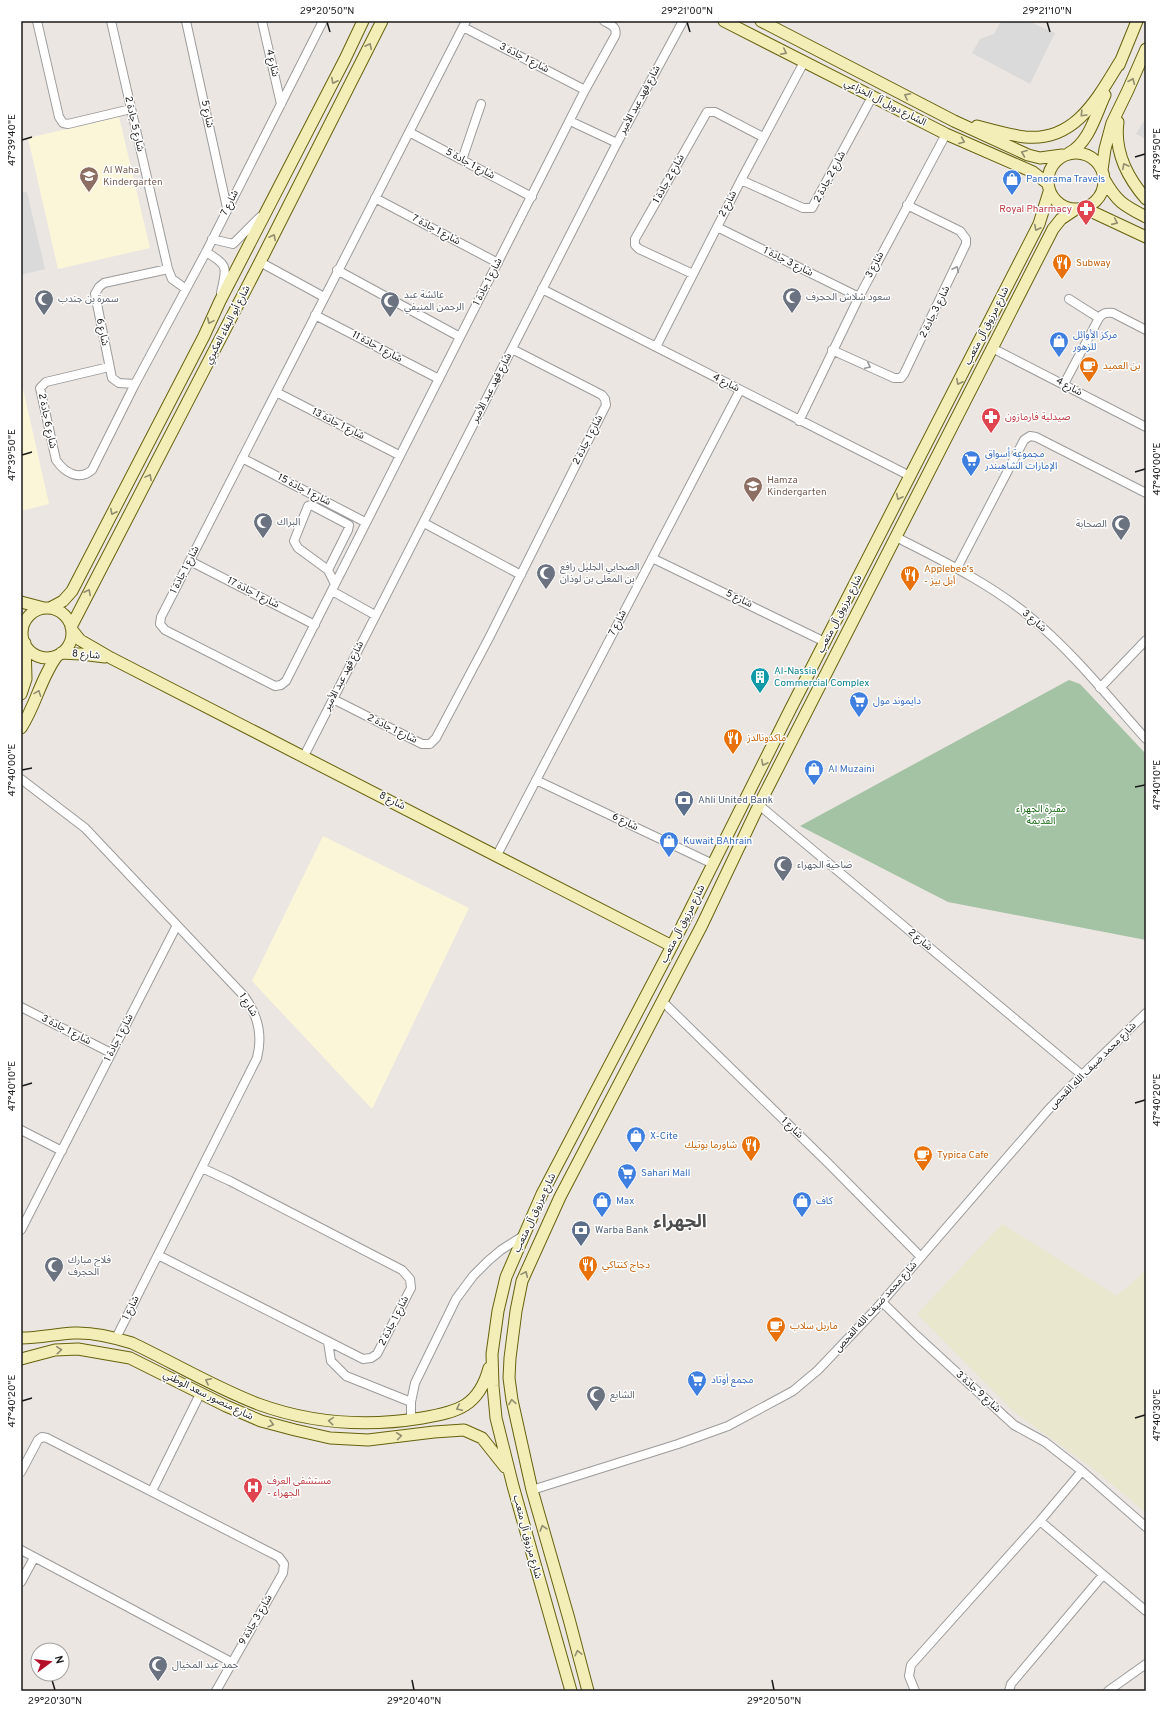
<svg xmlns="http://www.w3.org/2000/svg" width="1167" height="1712" font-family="Overpass,'Noto Sans Arabic',sans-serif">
  <rect width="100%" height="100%" fill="#ebe6e1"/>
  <path fill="#fcf6d9" d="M119,117L150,248L58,269L28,138Z
    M21,380L49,504L21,511Z
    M323,836L469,908L372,1109L252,981Z"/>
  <path fill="#e9e7cd" d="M1002,1224L1117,1296L1146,1270V1513L1095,1470L1013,1411L917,1314Z"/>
  <path fill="#a4c2a4" d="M1069,680L1080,684L1146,754V940L948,902L800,826Z"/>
  <path fill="#dadada" d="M1001,21H1028L1055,33L1030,84L972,53L980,39L994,34Z
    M1146,118V139L1136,134Z
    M27,192L45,269L21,275V193Z"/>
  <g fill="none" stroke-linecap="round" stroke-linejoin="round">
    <defs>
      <path id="street" d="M37,21L59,117L63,123L68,124L131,109
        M111,21L168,269L172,279L186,289
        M186,21L227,208
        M262,21L281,104
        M466,21L161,617L160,624L165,630L275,686L281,685L286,681L585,90L615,36C618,27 611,25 604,21
        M463,27L585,90
        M570,121L617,143
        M409,132L532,197
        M462,160L481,104
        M741,180L803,208H812L872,97
        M375,198L498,263
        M717,227L859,297
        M212,239L233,244L260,217
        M206,252C230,266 226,268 221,293
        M260,262L324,297
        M337,270L460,337
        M693,274L639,249L635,245V239L707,112H715L763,137
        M542,289L910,476
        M1069,299L1099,318
        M315,315L439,379
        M656,347L741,180L804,62
        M992,348L1146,427
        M832,350L894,378H901L904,374L966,244V239L960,231L907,205
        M109,367L46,382L40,388L56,460C65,473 79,481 92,470L135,384L206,252L323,21
        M135,384L119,383L112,378L95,294L99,287L104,283L168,269
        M1064,384L1099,318C1103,313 1106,312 1113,313L1146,330
        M276,392L399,455
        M799,421L859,297L946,134
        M242,458L365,522
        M424,523L521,575
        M896,537C941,560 989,583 1029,616C1072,651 1109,698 1146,739
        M652,558L825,642
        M190,561L315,625
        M957,568L1024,440L1030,436L1036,437L1146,493
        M328,570L348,530L349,525L311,505L308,506L294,541L298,548L328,570L335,584
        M332,591L375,615
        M1100,688L1146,640
        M333,699L422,744H430L436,738L489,638L606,405L605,399L602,395L512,349
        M304,756L617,143L683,21
        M21,779L85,828L244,996C258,1015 263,1035 257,1058L116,1338
        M536,780L713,864
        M759,805L1082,1075
        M497,855L740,390
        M662,1001L828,1163L921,1257
        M21,1007L111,1053
        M21,1130L62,1151
        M21,1230L177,925
        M158,1255L363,1359L371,1358L377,1354L411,1288L410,1279L402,1270L230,1181L202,1168
        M882,1302L917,1336L1014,1425L1045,1442L1082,1471L1146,1527
        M328,1342L331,1361L346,1376L411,1402
        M411,1420V1402L415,1383L456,1299L473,1276L488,1261L501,1250L523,1236
        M21,1472L38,1440L42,1437L47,1438L279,1557L284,1564L283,1573L216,1691
        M532,1490L678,1444L728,1426L793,1391L818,1370L876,1309L1048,1110L1082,1075L1146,1013
        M152,1491L200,1394
        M1040,1521L1146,1611
        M21,1550L231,1662
        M21,1582L34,1558
        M915,1691L909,1676L911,1665L1040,1521L1082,1471
        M1009,1691L1011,1684L1103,1575
        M1108,1691L1146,1664"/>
      <path id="secondary" d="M724,21L946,134L1033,172L1047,183
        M761,21L954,121L1028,155L1040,158L1062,155
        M1119,65L1137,21
        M1118,122C1114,151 1127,177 1146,199
        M977,126C992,130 1009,135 1025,137C1076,142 1098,97 1121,60
        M1048 181a28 28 0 1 1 56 0a28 28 0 1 1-56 0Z
        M1069,153C1089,143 1096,114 1105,95
        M1102,170L1105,149L1112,123L1128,90L1146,49
        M1104,179C1117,202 1123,205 1146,217
        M1084,208L1146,237
        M21,602L44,608
        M50,608L63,601L72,591L204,336L220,301L345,59L363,21
        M22 633a25 25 0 1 1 50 0a25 25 0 1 1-50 0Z
        M71,627L260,262L382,21
        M72,630L80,640L111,658L672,946
        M61,653L81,654L105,657
        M21,694L26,679L25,643
        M21,728C36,705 41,677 57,656
        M21,1338C39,1338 56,1334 74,1333C94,1332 113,1337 132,1343C174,1363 214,1387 258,1404C310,1423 367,1427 422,1418C458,1412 479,1406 489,1368
        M21,1359L55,1350L78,1349L130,1358L226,1406L261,1421L295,1430L330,1438L368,1440L434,1432L464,1430L482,1438L505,1467
        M571,1691L513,1486L496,1418L493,1386L492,1354L498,1311L506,1277L542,1194L672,946L790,710L1039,224L1049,192
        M588,1691L569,1619L532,1490L512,1400L509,1378L510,1358L516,1311L522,1281L560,1197L702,925L759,805L1053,229L1061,219L1076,209"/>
    </defs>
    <use href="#street" stroke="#9b9b9b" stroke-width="10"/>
    <use href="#secondary" stroke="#66620d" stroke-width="13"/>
    <use href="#street" stroke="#fff" stroke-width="8"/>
    <use href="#secondary" stroke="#f3edb7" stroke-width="11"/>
  </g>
  <defs><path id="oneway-chevron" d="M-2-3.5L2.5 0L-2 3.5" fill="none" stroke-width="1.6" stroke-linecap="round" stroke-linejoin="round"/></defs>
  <g stroke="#918e70">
    <use href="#oneway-chevron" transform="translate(369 46) rotate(-63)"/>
    <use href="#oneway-chevron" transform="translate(784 52) rotate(27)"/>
    <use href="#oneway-chevron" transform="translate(334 81) rotate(117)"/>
    <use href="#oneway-chevron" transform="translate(1132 81) rotate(-67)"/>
    <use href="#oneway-chevron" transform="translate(907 96) rotate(-153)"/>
    <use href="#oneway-chevron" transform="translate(1083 114) rotate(134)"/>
    <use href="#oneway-chevron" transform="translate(962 141) rotate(23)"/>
    <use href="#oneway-chevron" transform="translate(1024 153) rotate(-158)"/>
    <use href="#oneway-chevron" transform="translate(1125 166) rotate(-117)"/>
    <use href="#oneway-chevron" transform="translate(1115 222) rotate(24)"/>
    <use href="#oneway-chevron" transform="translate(1037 228) rotate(117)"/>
    <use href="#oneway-chevron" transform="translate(273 237) rotate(-63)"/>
    <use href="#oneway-chevron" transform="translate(210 321) rotate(114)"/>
    <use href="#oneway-chevron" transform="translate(959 382) rotate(117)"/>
    <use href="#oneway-chevron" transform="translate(149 477) rotate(-62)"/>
    <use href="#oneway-chevron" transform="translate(899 497) rotate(117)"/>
    <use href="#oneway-chevron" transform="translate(113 512) rotate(117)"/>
    <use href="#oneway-chevron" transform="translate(88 592) rotate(-63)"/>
    <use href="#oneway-chevron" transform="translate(38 693) rotate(-69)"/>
    <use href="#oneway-chevron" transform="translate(764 763) rotate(117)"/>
    <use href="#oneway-chevron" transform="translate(525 1274) rotate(-66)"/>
    <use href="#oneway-chevron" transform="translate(59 1350) rotate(-5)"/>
    <use href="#oneway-chevron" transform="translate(208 1381) rotate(-153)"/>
    <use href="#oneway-chevron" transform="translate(512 1402) rotate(-99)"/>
    <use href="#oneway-chevron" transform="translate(459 1408) rotate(155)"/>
    <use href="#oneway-chevron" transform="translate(331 1421) rotate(-175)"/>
    <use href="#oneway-chevron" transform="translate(271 1424) rotate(16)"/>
    <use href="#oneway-chevron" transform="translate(399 1436) rotate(-7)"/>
    <use href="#oneway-chevron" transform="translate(543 1528) rotate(-106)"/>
    <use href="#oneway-chevron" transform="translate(578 1653) rotate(-104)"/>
  </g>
  <g stroke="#989898">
    <use href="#oneway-chevron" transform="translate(956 269) rotate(-64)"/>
    <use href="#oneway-chevron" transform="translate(868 366) rotate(25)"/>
  </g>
  <path fill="none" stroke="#1a1a1a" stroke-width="1.5" d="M327,22L330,32M687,22L690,32M1047,22L1050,32M22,140L32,137M1135,157L1145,154M22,455L32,452M1135,472L1145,469M22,770L32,768M1135,787L1145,785M22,1086L32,1083M1135,1103L1145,1100M22,1401L32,1398M1135,1418L1145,1415M52,1680L55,1690M412,1680L414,1690M772,1680L774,1690"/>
  <defs>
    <symbol id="school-pin" viewBox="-11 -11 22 30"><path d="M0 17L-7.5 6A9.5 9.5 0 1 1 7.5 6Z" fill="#8d6e63" stroke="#fff"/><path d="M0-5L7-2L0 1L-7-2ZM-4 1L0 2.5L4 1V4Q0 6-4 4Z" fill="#fff"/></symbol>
    <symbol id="shop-pin" viewBox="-11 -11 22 30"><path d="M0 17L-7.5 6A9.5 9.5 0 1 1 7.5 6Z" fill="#3f7fe0" stroke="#fff"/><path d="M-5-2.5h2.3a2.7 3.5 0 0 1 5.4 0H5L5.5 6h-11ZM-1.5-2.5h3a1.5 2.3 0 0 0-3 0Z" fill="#fff"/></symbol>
    <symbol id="pharmacy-pin" viewBox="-11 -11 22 30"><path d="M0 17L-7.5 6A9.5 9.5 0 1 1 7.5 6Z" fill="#e0444e" stroke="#fff"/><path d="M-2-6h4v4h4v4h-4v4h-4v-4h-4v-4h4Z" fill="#fff"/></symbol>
    <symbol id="restaurant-pin" viewBox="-11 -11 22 30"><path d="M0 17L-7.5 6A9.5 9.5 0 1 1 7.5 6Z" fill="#e8710a" stroke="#fff"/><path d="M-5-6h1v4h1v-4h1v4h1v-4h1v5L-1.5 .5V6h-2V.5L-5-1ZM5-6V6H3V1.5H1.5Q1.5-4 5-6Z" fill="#fff"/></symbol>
    <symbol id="mosque-pin" viewBox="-11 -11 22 30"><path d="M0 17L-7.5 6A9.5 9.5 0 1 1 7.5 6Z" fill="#6b7280" stroke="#fff"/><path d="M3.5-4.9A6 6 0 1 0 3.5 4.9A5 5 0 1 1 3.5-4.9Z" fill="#fff"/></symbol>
    <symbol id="cafe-pin" viewBox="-11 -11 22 30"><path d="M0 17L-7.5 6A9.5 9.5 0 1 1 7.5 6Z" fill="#e8710a" stroke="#fff"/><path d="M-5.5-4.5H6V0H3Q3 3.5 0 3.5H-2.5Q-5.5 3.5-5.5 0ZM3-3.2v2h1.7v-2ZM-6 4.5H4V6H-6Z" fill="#fff"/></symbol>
    <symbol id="supermarket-pin" viewBox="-11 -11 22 30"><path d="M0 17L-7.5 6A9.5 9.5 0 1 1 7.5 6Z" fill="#3f7fe0" stroke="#fff"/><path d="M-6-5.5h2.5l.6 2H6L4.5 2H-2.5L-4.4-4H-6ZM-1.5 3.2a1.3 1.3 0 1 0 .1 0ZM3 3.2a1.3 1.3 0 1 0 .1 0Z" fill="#fff"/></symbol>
    <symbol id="building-pin" viewBox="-11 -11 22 30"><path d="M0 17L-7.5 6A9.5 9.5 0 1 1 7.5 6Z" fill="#0f9aa8" stroke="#fff"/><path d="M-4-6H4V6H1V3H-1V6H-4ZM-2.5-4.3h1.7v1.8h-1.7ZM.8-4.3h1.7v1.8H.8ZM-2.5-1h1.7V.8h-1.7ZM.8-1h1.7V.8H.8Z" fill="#fff"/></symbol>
    <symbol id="bank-pin" viewBox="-11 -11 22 30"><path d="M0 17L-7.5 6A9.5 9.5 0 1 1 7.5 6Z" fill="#5c6f8a" stroke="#fff"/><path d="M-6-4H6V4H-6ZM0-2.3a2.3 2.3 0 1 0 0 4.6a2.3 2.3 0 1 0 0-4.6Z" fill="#fff"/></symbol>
    <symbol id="hospital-pin" viewBox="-11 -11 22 30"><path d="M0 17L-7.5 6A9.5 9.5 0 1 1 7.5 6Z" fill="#e0444e" stroke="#fff"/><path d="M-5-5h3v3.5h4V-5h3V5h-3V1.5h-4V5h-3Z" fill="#fff"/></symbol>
  </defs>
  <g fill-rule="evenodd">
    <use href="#school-pin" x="78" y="165" width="22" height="30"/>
    <use href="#shop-pin" x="1001" y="168" width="22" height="30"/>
    <use href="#pharmacy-pin" x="1075" y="198" width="22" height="30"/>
    <use href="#restaurant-pin" x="1051" y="252" width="22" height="30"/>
    <use href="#mosque-pin" x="781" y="286" width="22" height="30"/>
    <use href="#mosque-pin" x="33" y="288" width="22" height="30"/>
    <use href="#mosque-pin" x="379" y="290" width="22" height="30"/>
    <use href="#shop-pin" x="1048" y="330" width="22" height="30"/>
    <use href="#cafe-pin" x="1078" y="355" width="22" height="30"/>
    <use href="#pharmacy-pin" x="980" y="406" width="22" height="30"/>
    <use href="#supermarket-pin" x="960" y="449" width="22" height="30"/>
    <use href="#school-pin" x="742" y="475" width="22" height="30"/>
    <use href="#mosque-pin" x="252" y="511" width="22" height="30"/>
    <use href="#mosque-pin" x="1110" y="513" width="22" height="30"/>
    <use href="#mosque-pin" x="535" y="562" width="22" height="30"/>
    <use href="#restaurant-pin" x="899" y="564" width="22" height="30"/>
    <use href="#building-pin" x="749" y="666" width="22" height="30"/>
    <use href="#supermarket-pin" x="848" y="690" width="22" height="30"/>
    <use href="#restaurant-pin" x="722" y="727" width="22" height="30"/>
    <use href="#shop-pin" x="803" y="758" width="22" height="30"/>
    <use href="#bank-pin" x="673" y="789" width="22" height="30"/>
    <use href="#shop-pin" x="658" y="830" width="22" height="30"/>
    <use href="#mosque-pin" x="772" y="854" width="22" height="30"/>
    <use href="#shop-pin" x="625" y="1125" width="22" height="30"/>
    <use href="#restaurant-pin" x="740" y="1134" width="22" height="30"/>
    <use href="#cafe-pin" x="912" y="1144" width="22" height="30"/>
    <use href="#supermarket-pin" x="616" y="1162" width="22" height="30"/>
    <use href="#shop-pin" x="591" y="1190" width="22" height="30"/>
    <use href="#shop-pin" x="791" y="1190" width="22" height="30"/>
    <use href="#bank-pin" x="570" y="1219" width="22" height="30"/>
    <use href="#restaurant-pin" x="577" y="1254" width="22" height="30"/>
    <use href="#mosque-pin" x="43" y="1255" width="22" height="30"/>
    <use href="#cafe-pin" x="765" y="1315" width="22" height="30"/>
    <use href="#supermarket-pin" x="686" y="1369" width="22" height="30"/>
    <use href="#mosque-pin" x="585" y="1384" width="22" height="30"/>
    <use href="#hospital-pin" x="242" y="1476" width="22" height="30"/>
    <use href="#mosque-pin" x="147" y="1654" width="22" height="30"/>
  </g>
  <g text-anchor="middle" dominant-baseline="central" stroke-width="3" stroke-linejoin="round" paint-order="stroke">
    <g font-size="10" fill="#1a1a1a" stroke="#fff">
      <text transform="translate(524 58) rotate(27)">شارع 1 جادة 3</text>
      <text transform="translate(272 63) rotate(77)">شارع 4</text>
      <text transform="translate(640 100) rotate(-62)">شارع فهد عبد الأمير</text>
      <text transform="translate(885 103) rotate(27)">الشارع دوبل آل الخزاعي</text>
      <text transform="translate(207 114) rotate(78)">شارع 5</text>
      <text transform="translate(134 124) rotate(77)">شارع 5 جادة 2</text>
      <text transform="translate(470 164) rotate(28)">شارع 1 جادة 5</text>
      <text transform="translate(830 177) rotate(-62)">شارع 2 جادة 2</text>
      <text transform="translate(669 179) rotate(-61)">شارع 2 جادة 1</text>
      <text transform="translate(230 203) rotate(-63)">شارع 7</text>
      <text transform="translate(728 204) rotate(-63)">شارع 2</text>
      <text transform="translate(436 230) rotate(28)">شارع 1 جادة 7</text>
      <text transform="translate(788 262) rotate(26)">شارع 3 جادة 1</text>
      <text transform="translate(875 265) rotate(-62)">شارع 3</text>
      <text transform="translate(488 282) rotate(-63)">شارع 1 جادة 1</text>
      <text transform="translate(935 312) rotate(-64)">شارع 3 جادة 2</text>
      <text transform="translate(228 325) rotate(-63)">شارع أبو البقاء العكبري</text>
      <text transform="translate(987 326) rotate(-63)">شارع مرزوق آل متعب</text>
      <text transform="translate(102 332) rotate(78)">شارع 6</text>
      <text transform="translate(377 347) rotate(28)">شارع 1 جادة 11</text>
      <text transform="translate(726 383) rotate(27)">شارع 4</text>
      <text transform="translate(1069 387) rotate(28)">شارع 4</text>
      <text transform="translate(492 388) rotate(-63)">شارع فهد عبد الأمير</text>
      <text transform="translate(47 421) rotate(78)">شارع 6 جادة 2</text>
      <text transform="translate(338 424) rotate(27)">شارع 1 جادة 13</text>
      <text transform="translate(588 440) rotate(-63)">شارع 1 جادة 2</text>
      <text transform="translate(304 490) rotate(27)">شارع 1 جادة 15</text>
      <text transform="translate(185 570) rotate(-63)">شارع 1 جادة 1</text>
      <text transform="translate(253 593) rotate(27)">شارع 1 جادة 17</text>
      <text transform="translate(739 599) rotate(26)">شارع 5</text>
      <text transform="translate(840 614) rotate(-63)">شارع مرزوق آل متعب</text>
      <text transform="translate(1034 621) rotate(41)">شارع 3</text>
      <text transform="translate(618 623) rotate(-63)">شارع 7</text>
      <text transform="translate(86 655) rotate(5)">شارع 8</text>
      <text transform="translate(344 676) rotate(-63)">شارع فهد عبد الأمير</text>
      <text transform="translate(392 729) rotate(26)">شارع 1 جادة 2</text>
      <text transform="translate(392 801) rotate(27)">شارع 8</text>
      <text transform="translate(625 822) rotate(26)">شارع 6</text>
      <text transform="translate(683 924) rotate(-63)">شارع مرزوق آل متعب</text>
      <text transform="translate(920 940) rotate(40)">شارع 2</text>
      <text transform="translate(248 1005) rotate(58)">شارع 1</text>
      <text transform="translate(66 1030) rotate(27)">شارع 1 جادة 3</text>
      <text transform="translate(119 1038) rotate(-63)">شارع 1 جادة 1</text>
      <text transform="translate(1093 1066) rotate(-45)">شارع محمد ضيف الله القحص</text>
      <text transform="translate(792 1128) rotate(44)">شارع 1</text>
      <text transform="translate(535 1213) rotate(-65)">شارع مرزوق آل متعب</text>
      <text transform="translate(876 1307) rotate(-48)">شارع محمد ضيف الله القحص</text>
      <text transform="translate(131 1308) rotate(-63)">شارع 1</text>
      <text transform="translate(394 1321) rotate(-63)">شارع 1 جادة 2</text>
      <text transform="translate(978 1392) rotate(42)">شارع 9 جادة 3</text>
      <text transform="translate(208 1396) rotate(26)">شارع منصور سعد الوطني</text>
      <text transform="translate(527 1537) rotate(75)">شارع مرزوق آل متعب</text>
      <text transform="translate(256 1620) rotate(-60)">شارع 3 جادة 9</text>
    </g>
    <g font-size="10" fill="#785e54" stroke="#fff" text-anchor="start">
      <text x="103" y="170">Al Waha<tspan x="103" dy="12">Kindergarten</tspan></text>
      <text x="767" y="480">Hamza<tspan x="767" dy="12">Kindergarten</tspan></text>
    </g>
    <g font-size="10" fill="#366cbe" stroke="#fff" text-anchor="start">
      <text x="1026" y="179">Panorama Travels</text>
      <text x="1073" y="335">مركز الأوائل<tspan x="1073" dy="12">للزهور</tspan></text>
      <text x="985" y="454">مجموعة أسواق<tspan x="985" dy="12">الإمارات الشاهبندر</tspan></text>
      <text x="873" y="701">دايموند مول</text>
      <text x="828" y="769">Al Muzaini</text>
      <text x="683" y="841">Kuwait BAhrain</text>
      <text x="650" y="1136">X-Cite</text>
      <text x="641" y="1173">Sahari Mall</text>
      <text x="616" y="1201">Max</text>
      <text x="816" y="1201">كاف</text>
      <text x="711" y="1380">مجمع أوتاد</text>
    </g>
    <g font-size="10" fill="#be3a42" stroke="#fff" text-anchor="start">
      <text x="1072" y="209" text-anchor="end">Royal Pharmacy</text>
      <text x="1005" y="417">صيدلية فارمازون</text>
      <text x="267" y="1481">مستشفى العرف<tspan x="267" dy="12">- الجهراء</tspan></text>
    </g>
    <g font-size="10" fill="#c56008" stroke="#fff" text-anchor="start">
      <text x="1076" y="263">Subway</text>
      <text x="1103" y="366">بن العميد</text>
      <text x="924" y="569">Applebee's<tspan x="924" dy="12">- أبل بيز</tspan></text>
      <text x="747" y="738">ماكدونالدز</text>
      <text x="737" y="1145" text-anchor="end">شاورما بوتيك</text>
      <text x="937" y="1155">Typica Cafe</text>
      <text x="602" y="1265">دجاج كنتاكي</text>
      <text x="790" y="1326">ماربل سلاب</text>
    </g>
    <g font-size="10" fill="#5b616d" stroke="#fff" text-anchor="start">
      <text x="404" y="295">عائشة عبد<tspan x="404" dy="12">الرحمن المنيفي</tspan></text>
      <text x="806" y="297">سعود شلاش الحجرف</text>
      <text x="58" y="299">سمرة بن جندب</text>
      <text x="277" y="522">البراك</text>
      <text x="1107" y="524" text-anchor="end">الصحابة</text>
      <text x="560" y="567">الصحابي الجليل رافع<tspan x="560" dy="12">بن المعلى بن لوذان</tspan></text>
      <text x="797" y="865">ضاحية الجهراء</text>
      <text x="68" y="1260">فلاح مبارك<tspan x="68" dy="12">الحجرف</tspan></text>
      <text x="610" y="1395">الشايع</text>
      <text x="172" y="1665">حمد عيد المخيال</text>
    </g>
    <g font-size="10" fill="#0d838f" stroke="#fff" text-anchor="start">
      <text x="774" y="671">Al-Nassia<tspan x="774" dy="12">Commercial Complex</tspan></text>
    </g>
    <g font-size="10" fill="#4e5e75" stroke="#fff" text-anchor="start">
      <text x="698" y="800">Ahli United Bank</text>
      <text x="595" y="1230">Warba Bank</text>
    </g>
    <g font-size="10" fill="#1a6d14" stroke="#fff">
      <text x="1041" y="809">مقبرة الجهراء<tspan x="1041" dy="12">القديمة</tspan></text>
    </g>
    <g font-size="18" font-weight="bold" fill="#4d4d4d" stroke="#fff">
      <text x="680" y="1222">الجهراء</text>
    </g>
  </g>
  <rect width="1167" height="1712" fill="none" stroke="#ffffff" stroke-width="44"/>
  <g transform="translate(50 1662) rotate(75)"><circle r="19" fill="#ffffff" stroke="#a3a3a3"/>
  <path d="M0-3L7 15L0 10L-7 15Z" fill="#b41029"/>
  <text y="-6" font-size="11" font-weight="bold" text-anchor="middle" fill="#1a1a1a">N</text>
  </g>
  <rect x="22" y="22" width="1123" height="1668" fill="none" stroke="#1a1a1a" stroke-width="1.5"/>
  <g font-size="10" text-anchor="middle" fill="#1a1a1a">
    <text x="327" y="14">29°20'50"N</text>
    <text x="687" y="14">29°21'00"N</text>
    <text x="1047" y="14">29°21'10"N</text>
    <text transform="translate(11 140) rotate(-90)" y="4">47°39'40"E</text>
    <text transform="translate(1156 154) rotate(-90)" y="4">47°39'50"E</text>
    <text transform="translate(11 455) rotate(-90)" y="4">47°39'50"E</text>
    <text transform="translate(1156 469) rotate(-90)" y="4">47°40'00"E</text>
    <text transform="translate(11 770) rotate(-90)" y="4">47°40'00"E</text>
    <text transform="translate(1156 785) rotate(-90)" y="4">47°40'10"E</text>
    <text transform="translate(11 1086) rotate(-90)" y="4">47°40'10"E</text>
    <text transform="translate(1156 1100) rotate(-90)" y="4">47°40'20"E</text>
    <text transform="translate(11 1401) rotate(-90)" y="4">47°40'20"E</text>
    <text transform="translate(1156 1415) rotate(-90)" y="4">47°40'30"E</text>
    <text x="55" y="1704">29°20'30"N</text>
    <text x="414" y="1704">29°20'40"N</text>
    <text x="774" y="1704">29°20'50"N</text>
  </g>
</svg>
